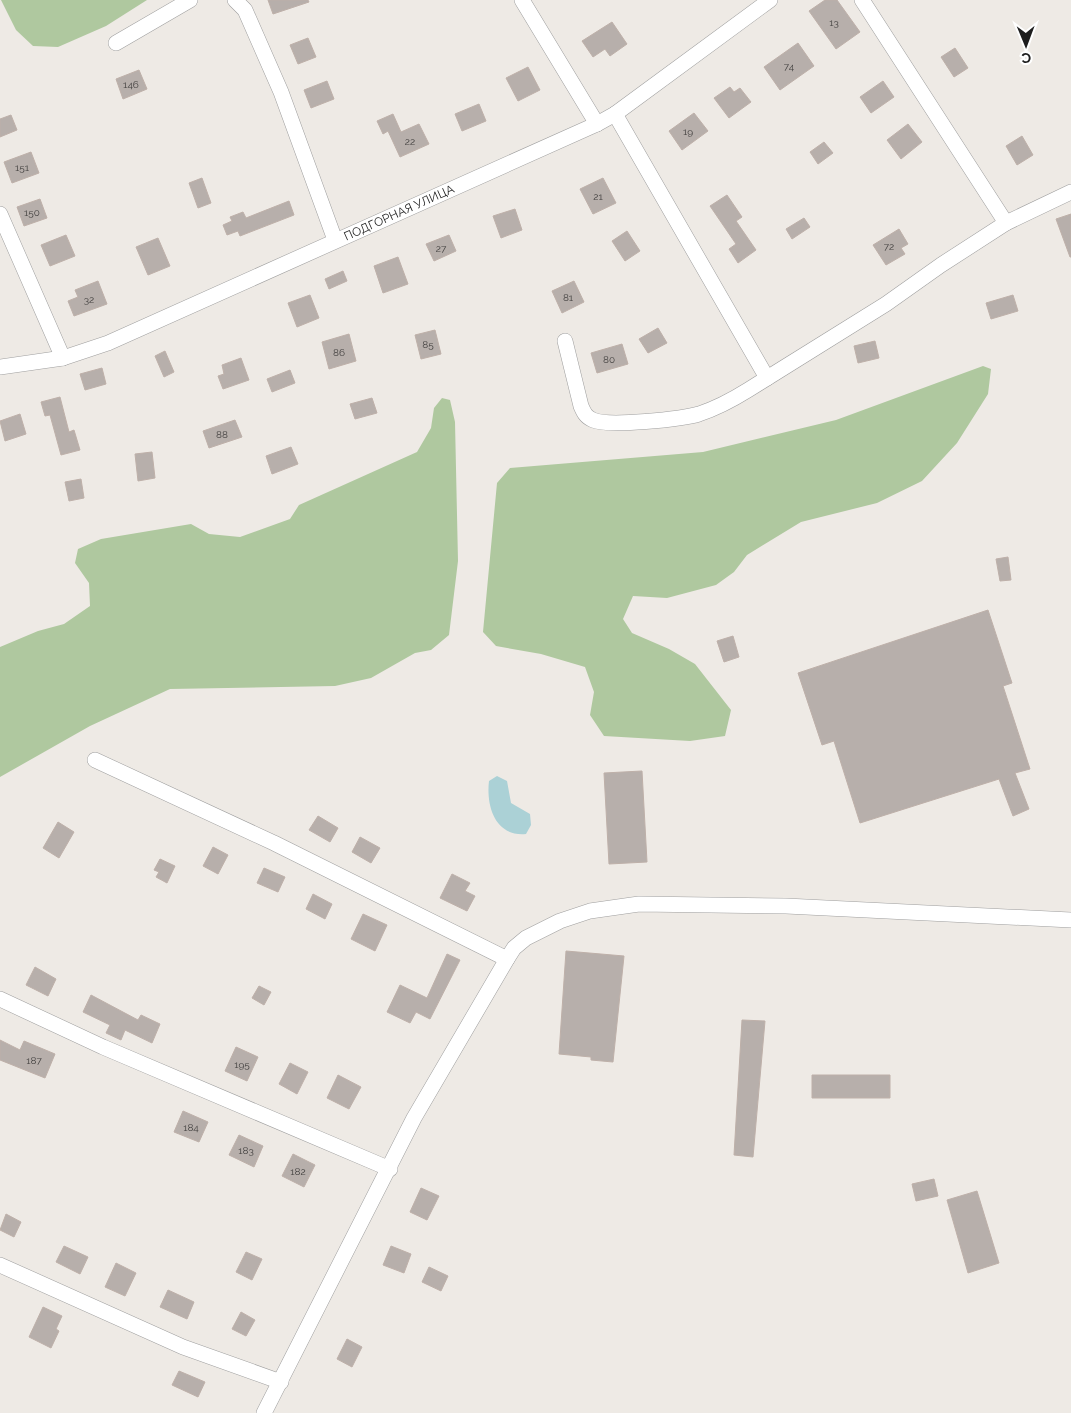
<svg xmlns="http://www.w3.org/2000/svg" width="1071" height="1413" font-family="Raleway,sans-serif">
  <rect width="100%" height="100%" fill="#eeeae5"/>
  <path fill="#afc89f" d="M1,0H147L106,26L58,47L33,46L16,30Z
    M983,366L991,369L988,394L957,443L922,481L877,503L801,522L747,555L734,572L716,585L667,598L633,596L623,619L632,633L669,649L695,664L731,710L725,736L690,741L604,736L590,715L594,692L585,667L541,654L496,646L483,632L497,483L510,468L703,452L836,420Z
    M442,398L450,400L455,422L458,561L449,635L431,650L415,653L371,678L335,686L170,689L90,726L0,777V647L38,631L64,624L90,606L89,583L75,563L78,549L101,539L191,524L209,534L240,537L290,519L299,505L417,452L431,428L434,408Z"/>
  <path fill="#abd1d6" d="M497,776L507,781L511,803L530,814L531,825L526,834C495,837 486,806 489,781Z"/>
  <path fill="#b7afab" stroke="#beb0a9" d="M268,0H308L309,2L273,14Z
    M825,0H837L860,32L836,49L809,11Z
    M612,22L627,44L610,56L605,49L593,57L582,41Z
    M308,38L316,57L298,64L290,45Z
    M798,43L814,66L780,90L764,67Z
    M955,48L968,68L954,77L941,57Z
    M528,67L540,90L518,101L506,78Z
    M139,70L147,89L123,99L116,79Z
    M327,81L334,99L311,108L304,90Z
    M883,81L894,97L871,113L860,97Z
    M730,87L734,92L740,88L751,102L729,118L714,98Z
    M479,104L486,121L462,131L455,114Z
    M694,113L708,131L682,150L669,131Z
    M393,114L401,132L419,124L429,144L400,157L388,131L383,134L377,121Z
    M11,115L17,130L0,137V119Z
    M908,124L922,142L901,159L887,140Z
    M1022,136L1033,155L1017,165L1006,146Z
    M824,142L833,153L818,164L810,152Z
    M31,152L39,173L12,183L4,162Z
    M202,178L211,203L198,208L189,183Z
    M603,178L616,203L593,214L580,189Z
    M727,195L742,217L736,221L756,250L738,263L729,249L736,244L710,206Z
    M40,199L47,218L24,226L17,207Z
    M289,201L294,215L240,236L238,231L227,235L223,225L232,221L230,217L243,212L246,218Z
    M515,209L522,230L501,238L493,216Z
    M1071,214V257H1070L1056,219Z
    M804,218L810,227L792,239L786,229Z
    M899,229L908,244L901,248L905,254L886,265L873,245Z
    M627,231L640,251L625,261L612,241Z
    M66,235L75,256L50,266L41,245Z
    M449,235L456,251L434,261L426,244Z
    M158,238L170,266L148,275L136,247Z
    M398,257L408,284L383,293L374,266Z
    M343,271L347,281L329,289L325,279Z
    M98,281L107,304L74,316L68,301L78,297L75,290Z
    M574,281L584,302L562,313L552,291Z
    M310,295L319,318L297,327L288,303Z
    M1013,295L1018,311L991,319L986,303Z
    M658,328L667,343L648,353L639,339Z
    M435,330L441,354L421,359L415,335Z
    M349,334L356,361L329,369L322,342Z
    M875,341L879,358L858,363L854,346Z
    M622,344L628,364L597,373L591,353Z
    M165,351L174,372L164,377L155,356Z
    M241,358L249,380L223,389L218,376L224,374L222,365Z
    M102,368L106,384L85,390L80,374Z
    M290,370L295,383L272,392L267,379Z
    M60,397L69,432L74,430L80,450L61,455L50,415L45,416L41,402Z
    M372,398L377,413L355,419L350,404Z
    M20,414L26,434L5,441L0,421Z
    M235,420L242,437L209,448L203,431Z
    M291,447L298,464L272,474L266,456Z
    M152,452L155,478L138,481L135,454Z
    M81,479L84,498L69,501L65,482Z
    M1008,557L1011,580L1000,581L996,559Z
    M988,610L1012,683L1003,686L1030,769L1015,773L1029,809L1013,816L999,779L860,823L834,741L822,745L798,673Z
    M733,636L739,657L724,662L717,641Z
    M642,771L647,862L609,864L604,773Z
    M318,816L338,828L330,842L309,830Z
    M58,822L74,832L59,858L43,848Z
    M360,837L380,848L371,863L352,852Z
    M213,847L228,855L218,874L203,866Z
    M160,859L175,866L167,883L156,877L159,872L154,870Z
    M264,868L285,877L278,892L257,883Z
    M452,874L470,883L465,891L475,896L467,911L440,898Z
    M313,894L332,904L325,919L306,909Z
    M363,914L387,925L375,951L351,939Z
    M566,951L624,956L613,1062L591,1060V1057L559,1054Z
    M447,954L460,960L430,1019L416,1012L410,1023L387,1012L400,985L427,998Z
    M35,967L56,979L48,996L26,985Z
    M259,986L271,992L264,1005L252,998Z
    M91,995L138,1020L141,1015L160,1024L152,1043L125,1030L121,1040L106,1033L110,1025L83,1012Z
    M742,1020L765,1021L753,1157L734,1155Z
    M0,1040L20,1050L24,1041L55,1054L45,1078L0,1060Z
    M236,1047L258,1057L247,1081L225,1071Z
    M290,1063L308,1072L297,1094L279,1084Z
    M338,1075L361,1087L349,1109L327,1098Z
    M812,1075H890V1098H812Z
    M183,1111L208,1122L199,1142L174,1132Z
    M239,1135L263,1146L254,1167L229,1155Z
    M293,1154L315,1165L304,1187L282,1176Z
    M934,1179L938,1196L916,1201L912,1184Z
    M421,1188L439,1196L427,1220L410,1212Z
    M977,1191L999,1263L968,1273L947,1200Z
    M6,1214L21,1222L14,1237L0,1230Z
    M64,1246L88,1257L80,1274L56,1262Z
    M391,1246L411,1254L404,1273L383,1265Z
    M246,1252L262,1259L252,1280L236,1272Z
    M116,1263L136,1273L125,1296L105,1287Z
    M429,1267L448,1276L441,1291L422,1282Z
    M168,1290L194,1302L187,1319L160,1307Z
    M43,1307L62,1316L56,1329L59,1331L51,1348L29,1337Z
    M241,1312L255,1320L246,1336L232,1329Z
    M347,1339L362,1347L352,1367L337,1359Z
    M179,1371L205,1382L198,1397L172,1385Z"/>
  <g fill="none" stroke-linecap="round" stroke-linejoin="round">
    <defs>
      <g id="minor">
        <path d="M235,0L245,10L281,92L335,240"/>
        <path d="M522,0L597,124"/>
        <path d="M862,0L1006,223"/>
        <path d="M116,43L190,0"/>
        <path d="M615,114L767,378"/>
        <path d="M0,214L63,358"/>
        <path d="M565,341L581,406C584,413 586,417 593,420C609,427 682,419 699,414C717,408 732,400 748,390L886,304L941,265L1006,223L1071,192"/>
        <path id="s1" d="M0,367L63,358L108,343L597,124L615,114L770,0"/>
        <path d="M95,760L274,843L507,959"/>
        <path d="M0,999L103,1047L390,1169"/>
        <path d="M0,1265L183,1347L281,1382"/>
        <path d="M264,1413L414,1118L507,959L514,948L526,938L560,921L590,911L639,904L786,906L1071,920"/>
      </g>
    </defs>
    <use href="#minor" stroke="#9f9f9f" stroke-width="16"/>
    <use href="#minor" stroke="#fff" stroke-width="15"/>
  </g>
  <g text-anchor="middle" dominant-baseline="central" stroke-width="5" stroke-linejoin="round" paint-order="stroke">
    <g font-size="10" fill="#444241">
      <text x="834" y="22">13</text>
      <text x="789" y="66">74</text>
      <text x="131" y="84">146</text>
      <text x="688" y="131">19</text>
      <text x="410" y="141">22</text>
      <text x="22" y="167">151</text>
      <text x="598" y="196">21</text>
      <text x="32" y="212">150</text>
      <text x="889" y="246">72</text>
      <text x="441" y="248">27</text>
      <text x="568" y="297">81</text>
      <text x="89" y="299">32</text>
      <text x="428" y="344">85</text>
      <text x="339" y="352">86</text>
      <text x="609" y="359">80</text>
      <text x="222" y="434">88</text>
      <text x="34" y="1060">187</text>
      <text x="242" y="1064">195</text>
      <text x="191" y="1127">184</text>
      <text x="246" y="1150">183</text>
      <text x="298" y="1171">182</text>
    </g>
    <g font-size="12" fill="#1e1e1e" stroke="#fff">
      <text stroke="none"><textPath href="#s1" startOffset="430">ПОДГОРНАЯ УЛИЦА</textPath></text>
    </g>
  </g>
  <g transform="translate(1026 45) rotate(179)" stroke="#ffffff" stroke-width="4" paint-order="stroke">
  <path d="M0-4L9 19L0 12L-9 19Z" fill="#1e1e1e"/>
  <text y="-8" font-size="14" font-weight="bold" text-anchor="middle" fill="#1e1e1e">С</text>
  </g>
</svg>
